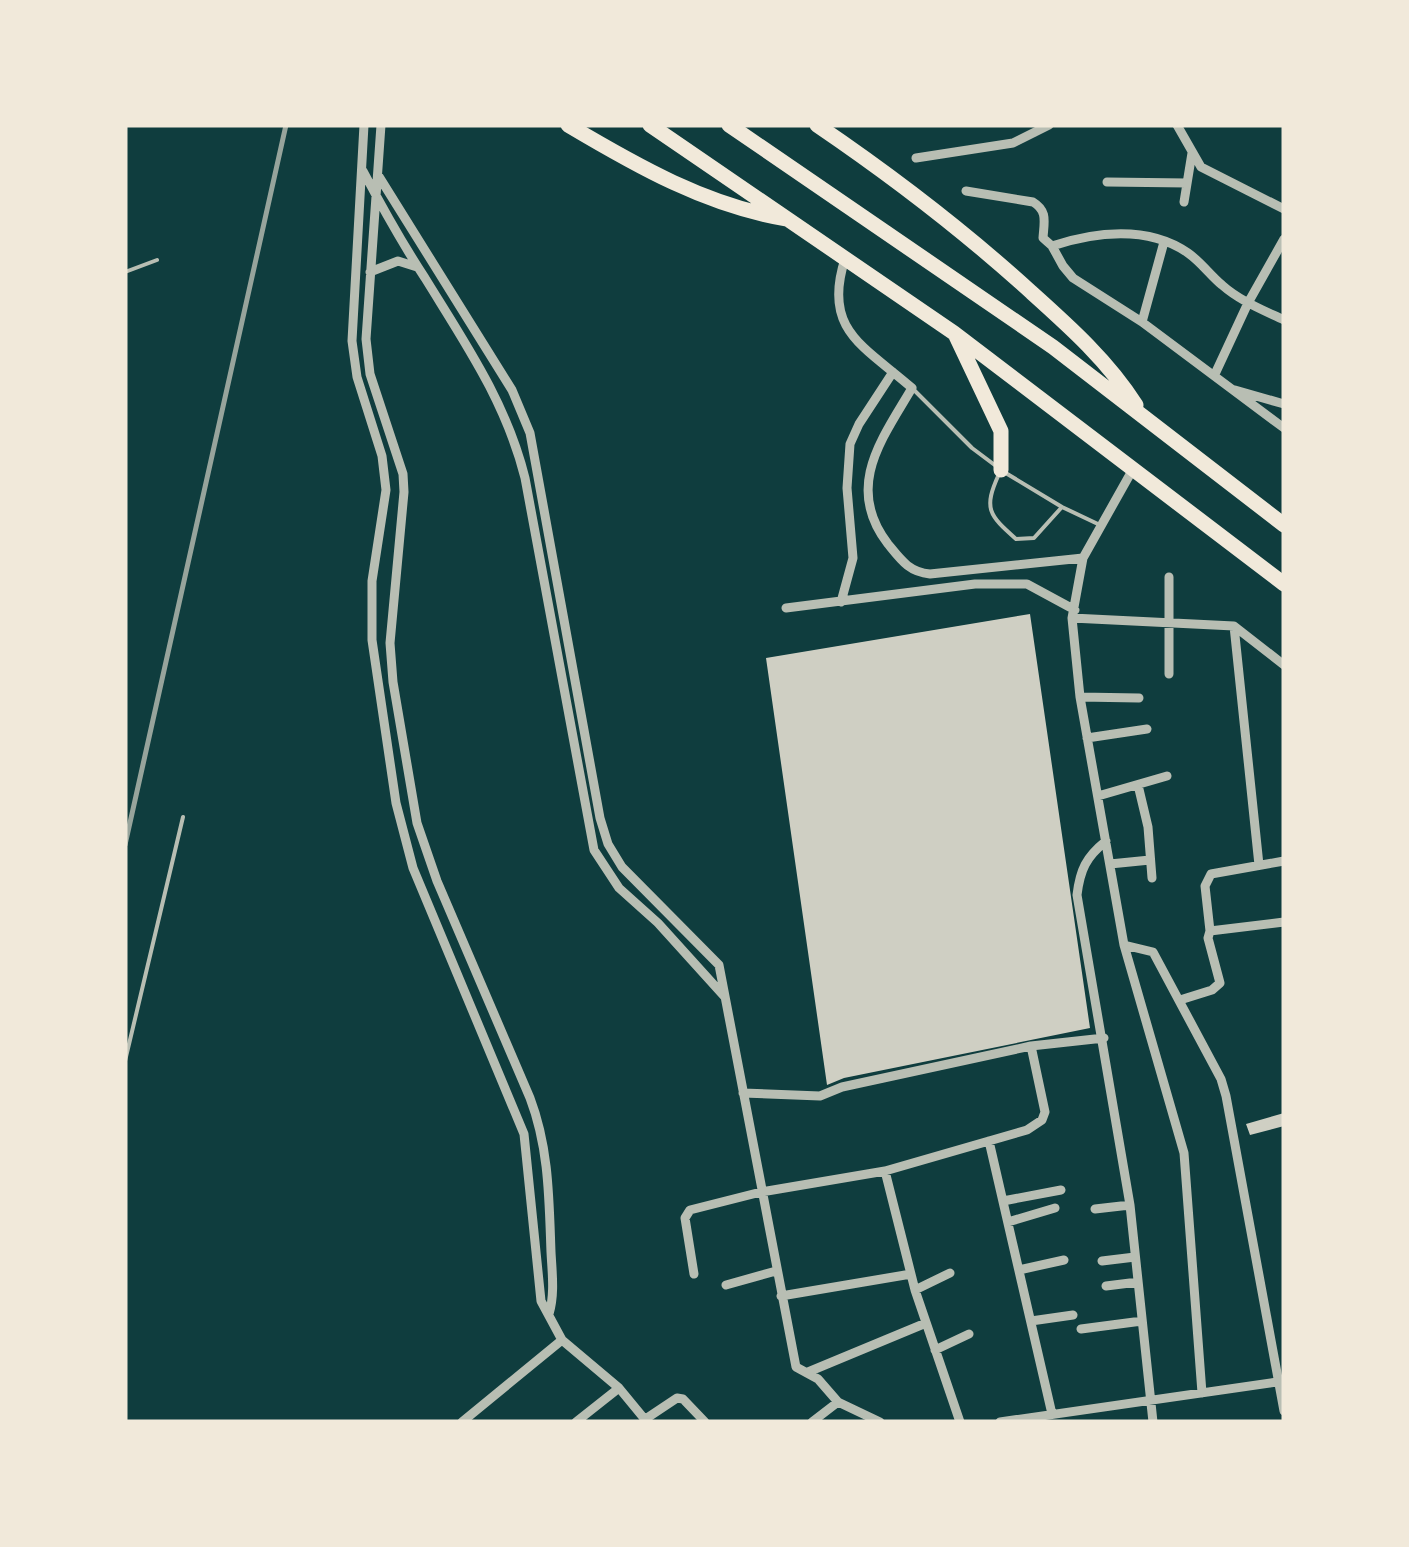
<svg xmlns="http://www.w3.org/2000/svg" width="1409" height="1547" font-family="'Alegreya Sans',sans-serif">
  <rect width="100%" height="100%" fill="#0f3d3e"/>
  <path fill="#cfcfc3" d="M1030,614L1090,1028L844,1078L827,1085L766,658Z
    M1284,1113V1126L1250,1135L1246,1124Z"/>
  <g fill="none" stroke-linecap="round" stroke-linejoin="round">
    <path stroke="#b8beb3" stroke-width="4" d="M125,272L157,260
      M912,388L972,448L996,466
      M1004,472L1062,507L1100,525
      M999,474C983,509 989,515 1016,539L1034,538L1062,507
      M125,1061L183,817"/>
    <path stroke="#b8beb3" stroke-width="9" d="M364,125L352,341L357,377L382,456L386,490L372,581V640L396,803L413,868L524,1134L541,1301L562,1340L619,1388L647,1422
      M381,125L366,339L370,374L403,474L404,492L390,643L393,682L417,823L437,881L530,1098C549,1148 549,1198 551,1252C552,1272 555,1294 549,1314
      M1177,125L1201,167L1284,209
      M916,158L1013,143L1049,125
      M363,171C382,207 402,243 425,278C465,343 506,402 525,478L594,850L619,888L658,923L724,996
      M378,175L512,390L530,433L600,818L608,844L622,867L719,965L796,1367L818,1379L838,1402L880,1422
      M1107,182L1187,183
      M966,191L1033,202C1048,211 1044,222 1043,238L1052,246C1094,232 1148,225 1188,253C1201,262 1210,275 1222,285C1240,301 1263,310 1284,320
      M1184,202L1192,153
      M1052,246L1063,266L1073,278L1142,322L1284,428
      M845,259C822,330 864,346 912,388C882,439 844,487 888,544C901,560 909,572 930,574L1083,558
      M370,272L398,261L417,267
      M1142,322L1164,242
      M1215,374L1248,303L1284,239
      M1235,390L1284,404
      M1133,469L1083,558L1072,618L1080,697L1124,945L1184,1153L1202,1393
      M1169,577V674
      M841,602L853,558L847,488L850,444L859,424L893,372
      M786,608L975,584H1027L1075,610
      M1072,618L1234,626
      M1234,626L1259,865
      M1234,626L1284,665
      M1080,697L1139,698
      M1087,738L1147,729
      M1138,785L1148,827L1152,878
      M1098,796L1167,776
      M1106,841C1086,857 1080,870 1077,895L1130,1205L1153,1422
      M1110,864L1150,860
      M1210,931L1205,886L1211,874L1284,861
      M1124,945L1153,952L1221,1079L1226,1096L1284,1411
      M1180,1000L1212,990L1220,983L1208,938L1210,931L1284,922
      M743,1093L820,1096L842,1087L1031,1046
      M989,1141L1052,1414
      M885,1171L915,1290L960,1422
      M1003,1201L1061,1190
      M1095,1209L1130,1205
      M1008,1222L1055,1208
      M1102,1261L1135,1257
      M1019,1270L1064,1260
      M694,1274L685,1218L690,1210L761,1192L885,1171L1027,1130L1042,1120L1045,1112L1031,1046L1104,1038
      M726,1285L776,1271
      M1106,1286L1138,1282
      M915,1290L950,1273
      M781,1296L911,1274
      M1031,1321L1073,1315
      M1081,1329L1142,1321
      M935,1350L969,1334
      M808,1372L926,1323
      M644,1420L677,1398L683,1399L705,1422
      M462,1422L562,1340
      M576,1422L619,1388
      M812,1422L838,1402
      M1000,1422L1284,1381"/>
    <path stroke="#f1e9da" stroke-width="15" d="M568,125C637,166 707,206 787,219
      M650,125L954,333L1284,584
      M729,125L1053,347L1284,525
      M817,125C892,176 964,231 1031,292C1070,327 1108,361 1136,405
      M956,336L1001,431V470"/>
    <path stroke="#97a49c" stroke-width="5" d="M125,845L286,125"/>
  </g>
  <rect width="1409" height="1547" fill="none" stroke="#f1e9da" stroke-width="255"/>
</svg>
